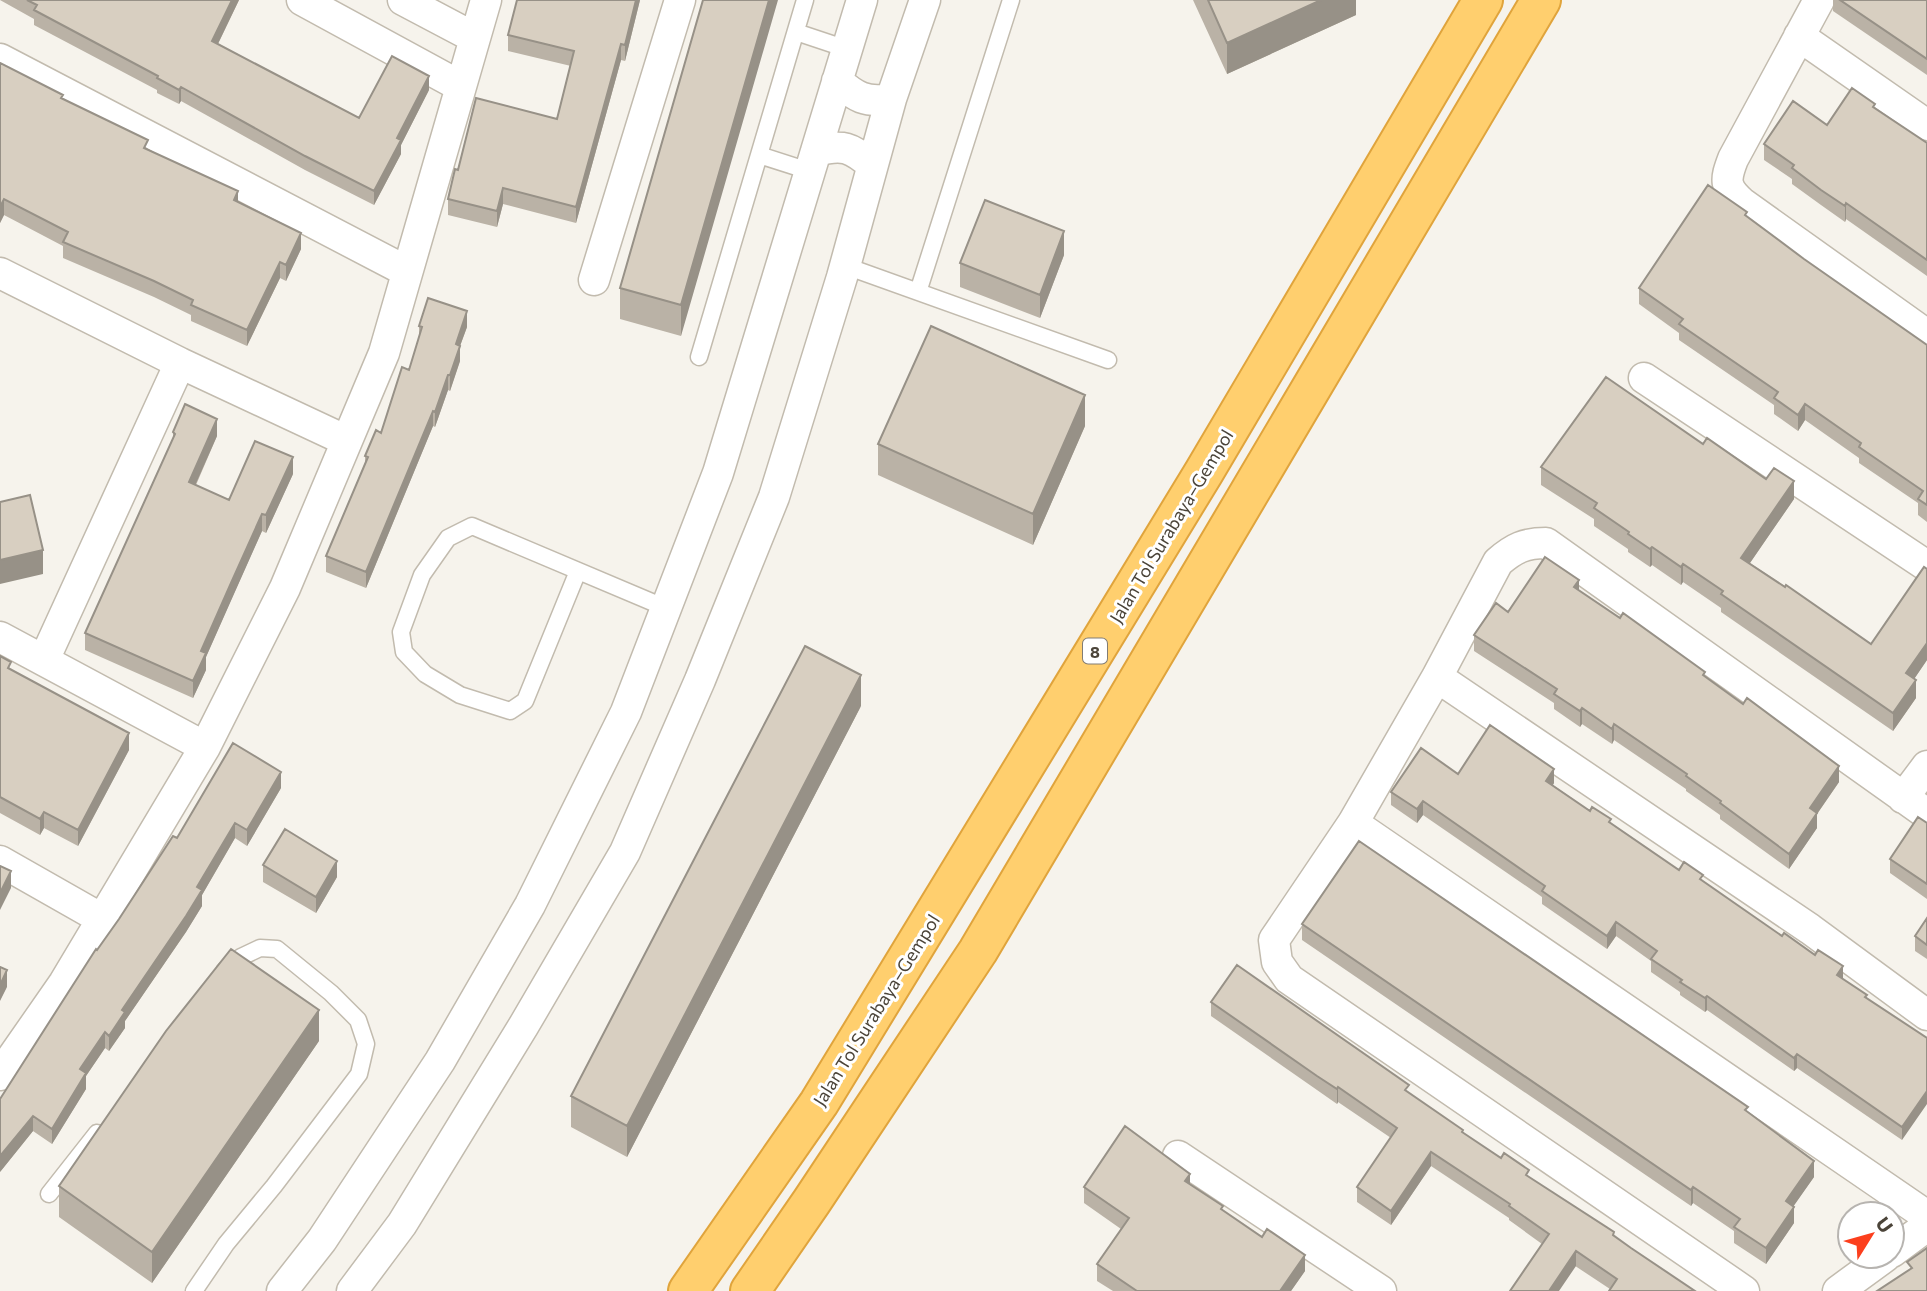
<svg xmlns="http://www.w3.org/2000/svg" width="1927" height="1291" font-family="Commissioner,sans-serif">
  <rect width="100%" height="100%" fill="#f6f3ec"/>
  <g fill="none" stroke-linecap="round" stroke-linejoin="round">
    <defs>
      <path id="lane" d="M796,32L847,49
        M759,155L809,171
        M843,265L1108,360
        M918,292L1011,0
        M699,357L805,0
        M578,571L525,701L510,711L460,695L425,674L404,652L401,632L422,575L448,538L472,526L666,608
        M49,1194L97,1133
        M194,1291L226,1244L274,1186L359,1074L366,1044L358,1020L331,993L277,949L260,948L241,957L225,970"/>
      <path id="street" d="M302,0L460,86
        M403,0L475,38
        M1819,0L1733,159C1725,180 1724,187 1742,203L1927,335
        M1799,36L1927,125
        M0,59L406,271
        M837,81C856,97 865,103 891,99
        M816,151C843,144 851,147 872,165
        M0,273L180,363L347,441
        M594,280L680,0
        M1644,378L1927,566
        M0,637L205,747
        M44,660L180,363
        M1437,677L1810,929L1927,1015
        M1903,798L1927,766
        M1353,823L1927,1216
        M0,861L102,919
        M0,1075L64,983L205,747L285,588L384,353L486,0
        M1178,1156L1381,1291
        M1892,1252L1927,1226
        M282,1291L322,1240L440,1061L530,905L626,712L718,473L862,0
        M352,1291L402,1224L524,1025L625,852L700,680L774,497L842,277L891,99L925,0
        M1744,1291L1289,979L1277,962L1274,940L1353,823L1437,677L1498,562C1514,548 1525,543 1546,543L1927,814
        M1838,1291L1886,1256"/>
      <path id="highway" d="M688,1291L819,1103L1204,472L1483,0
        M750,1291L812,1201L978,951L1541,0"/>
    </defs>
    <use href="#lane" stroke="#c2bbae" stroke-width="19"/>
    <use href="#street" stroke="#c2bbae" stroke-width="33"/>
    <use href="#highway" stroke="#e0a43c" stroke-width="42"/>
    <use href="#lane" stroke="#fff" stroke-width="16"/>
    <use href="#street" stroke="#fff" stroke-width="30"/>
    <use href="#highway" stroke="#ffcf6e" stroke-width="38"/>
  </g>
  <path fill="#bab2a6" d="M0,0H239L218,44L359,118L429,90L401,145V154L374,205L305,170L181,101L179,104L157,93V90L34,25V19Z
    M517,0H640L625,61L621,60L576,223L503,204L497,227L448,215V199L458,170L557,119L571,66L508,51V35Z
    M703,0L681,336L620,319V288Z
    M1193,0H1356V15L1227,74Z
    M1833,0H1927V75L1833,11Z
    M0,63L63,98L238,202L301,249L286,281L280,278L247,346L191,321V315L154,297L63,258V246L4,215L0,223Z
    M1875,108L1927,143V276L1846,219L1845,222L1821,205L1792,184V179L1764,160V144L1827,125Z
    M1747,217L1804,259L1927,345V522L1918,515V503L1859,463V458L1805,420L1798,431L1774,414V405L1679,340V333L1639,304V288Z
    M1064,255L1040,318L960,287V263Z
    M419,326L467,327L460,346V361L450,391L448,390L435,427L433,426L366,588L326,572V556L365,463V456L381,433L409,370L419,337Z
    M1085,426L1033,545L878,475V444Z
    M173,432L217,436L196,485L229,500L293,474L266,533L262,531L231,600L206,657V670L193,698L85,650V633L173,439Z
    M1703,444L1794,499L1750,563L1871,644L1927,660L1914,679L1916,698L1893,731L1721,612V608L1683,582L1681,585L1652,565L1650,567L1628,552V549L1594,526V519L1541,485V467Z
    M1579,590L1705,677L1839,782L1817,814V828L1789,869L1720,819V815L1686,791V789L1614,740L1612,744L1582,724L1580,727L1554,709V703L1474,651V635L1508,612Z
    M0,656L11,670L129,750L78,846L44,828L40,835L0,813Z
    M861,706L627,1157L571,1127V1096Z
    M1458,774L1554,783L1553,785L1590,811L1611,823L1679,870L1703,881L1843,979L1867,998L1912,1029L1902,1140L1797,1068L1794,1071L1707,1010L1705,1012L1680,995V992L1651,972V961L1616,936L1607,949L1542,904V897L1423,815L1417,823L1391,805V792Z
    M281,788L247,846L235,838L202,895V906L186,932L125,1021V1028L109,1051L105,1048L86,1076V1089L52,1144L33,1131L0,1172L97,950L177,838Z
    M1927,823V899L1890,873V859Z
    M263,865L337,877L316,913L263,882Z
    M1927,918V959L1915,951V936Z
    M1302,924L1748,1112L1814,1177L1793,1206L1794,1223L1766,1264L1734,1243V1231L1693,1203L1691,1206L1302,940Z
    M1211,1002L1409,1093L1463,1133L1529,1177L1631,1248L1695,1291L1610,1289L1542,1244L1509,1220V1218L1431,1166L1391,1225L1357,1202V1187L1391,1138L1338,1102L1337,1104L1317,1090L1211,1016Z
    M319,1041L152,1283L59,1217V1186Z
    M1190,1184L1223,1211L1305,1271L1291,1291H1113L1097,1281V1264L1121,1229L1084,1203V1187Z"/>
  <path fill="#979187" d="M232,0H239L212,56V41Z
    M636,0H640L625,61V45Z
    M769,0H778L681,336V305Z
    M1321,0H1356V15L1227,74V43Z
    M621,44V60L576,223V207Z
    M429,76V90L401,145V154L374,205V191L397,138Z
    M181,87V101L179,104V90Z
    M503,188V204L497,227V211Z
    M238,191V207L234,200Z
    M4,199V215L0,223V207Z
    M1846,203V219L1845,222V206Z
    M1064,231V255L1040,318V295Z
    M301,233V249L286,281V265Z
    M280,262V278L247,346V330Z
    M467,311V327L460,346V361L450,391V375L456,344Z
    M448,375V390L435,427V412Z
    M1085,395V426L1033,545V514Z
    M1805,404V420L1798,431V415Z
    M433,411V426L366,588V572Z
    M217,419V436L189,499V482Z
    M293,457V474L266,533V515Z
    M1794,481V499L1741,576V558Z
    M262,514V531L206,657V670L193,698V681L201,651Z
    M1652,547V565L1650,567V549Z
    M43,550V574L0,584V560Z
    M1683,564V582L1681,585V567Z
    M1579,580V596L1574,587Z
    M1927,643V660L1906,691V673Z
    M861,675V706L627,1157V1126Z
    M1916,680V698L1893,731V713Z
    M1582,708V724L1580,727V711Z
    M1614,724V740L1612,744V729Z
    M129,733V750L78,846V830Z
    M1839,766V782L1817,814V828L1789,869V854L1810,808Z
    M1554,769V783L1546,795V781Z
    M281,772V788L247,846V830Z
    M1423,801V815L1417,823V809Z
    M44,812V828L40,835V819Z
    M235,823V838L202,895V906L186,932L125,1021V1028L109,1051V1036L122,1010Z
    M337,861V877L316,913V897Z
    M11,871V888L0,910V893Z
    M1616,922V936L1607,949V936Z
    M1843,966V980L1837,975Z
    M7,970V987L0,1001V985Z
    M1707,996V1010L1705,1012V998Z
    M319,1010V1041L152,1283V1252Z
    M105,1032V1048L86,1076V1089L52,1144V1129L80,1069Z
    M1797,1054V1068L1794,1071V1058Z
    M1338,1087V1102L1337,1104V1089Z
    M1927,1091V1104L1902,1140V1127Z
    M33,1116V1131L0,1172V1156Z
    M1431,1152V1166L1391,1225V1211Z
    M1814,1161V1177L1786,1217V1201Z
    M1190,1174V1190L1185,1181Z
    M1693,1187V1203L1691,1206V1190Z
    M1794,1207V1223L1766,1264V1248Z
    M1576,1251V1266L1559,1291H1549Z
    M1305,1255V1271L1291,1291H1280Z"/>
  <path fill="#d8cfc1" stroke="#979187" stroke-width="2" d="M27,0H232L212,41L359,118L392,56L429,76L397,138L401,140L374,191L305,156L181,87L179,90L157,78L158,76L34,10L37,5Z
    M517,0H636L625,45L621,44L576,207L503,188L497,211L448,199L455,169L458,170L476,98L557,119L574,51L508,35Z
    M703,0H769L681,305L620,288Z
    M1208,0H1321L1227,43Z
    M1840,0H1927V59Z
    M0,63L63,95L61,98L148,140L144,148L238,191L234,200L301,233L286,265L280,262L247,330L191,305L193,300L154,281L63,242L68,232L4,199L0,207Z
    M1852,88L1875,104L1873,107L1927,143V260L1846,203L1845,206L1821,190L1792,168L1794,165L1764,144L1793,101L1827,125Z
    M1708,185L1747,212L1745,215L1804,259L1927,345V505L1918,499L1923,491L1859,447L1861,443L1805,404L1798,415L1774,398L1778,392L1679,324L1683,319L1639,288Z
    M985,200L1064,231L1040,295L960,263Z
    M428,298L467,311L456,344L460,346L450,375H448L435,412L433,411L366,572L326,556L368,457L365,456L376,430L381,433L402,367L409,370L422,327L419,326Z
    M931,326L1085,395L1033,514L878,444Z
    M1606,377L1703,444L1707,438L1766,479L1774,468L1794,481L1741,558L1785,587L1786,585L1871,644L1924,567L1927,569V643L1906,673L1916,680L1893,713L1721,594L1723,591L1683,564L1681,567L1652,547L1650,549L1628,534L1629,532L1594,508L1597,503L1541,467Z
    M185,404L217,419L189,482L229,500L255,441L293,457L266,515L262,514L231,583L201,651L206,653L193,681L85,633L175,434L173,432Z
    M30,495L43,550L0,560V502Z
    M1545,557L1579,580L1574,587L1620,618L1623,613L1705,672L1703,675L1743,704L1747,698L1839,766L1810,808L1817,813L1789,854L1720,803L1721,801L1686,776L1687,774L1614,724L1612,729L1582,708L1580,711L1554,694L1557,689L1474,635L1496,603L1508,612Z
    M805,646L861,675L627,1126L571,1096Z
    M0,656L11,662L8,668L129,733L78,830L44,812L40,819L0,797Z
    M1490,725L1554,769L1546,781L1590,811L1592,807L1611,819L1609,822L1679,870L1684,862L1703,875L1700,879L1782,936L1784,933L1815,955L1818,950L1843,966L1837,975L1867,995L1865,997L1927,1038V1091L1902,1127L1797,1054L1794,1058L1707,996L1705,998L1680,982L1682,980L1651,959L1657,951L1616,922L1607,936L1542,891L1545,886L1423,801L1417,809L1391,792L1421,748L1458,774Z
    M233,743L281,772L247,830L235,823L197,887L202,890L186,916L122,1010L125,1012L109,1036L105,1032L80,1069L86,1073L52,1129L33,1116L0,1156V1099L96,949L97,950L119,919L173,836L177,838Z
    M1918,817L1927,823V884L1890,859Z
    M285,829L337,861L316,897L263,865Z
    M1359,841L1748,1107L1745,1110L1814,1161L1786,1201L1794,1207L1766,1248L1734,1227L1740,1219L1693,1187L1691,1190L1302,924Z
    M0,866L11,871L0,893Z
    M1927,918V945L1915,936Z
    M231,949L319,1010L152,1252L59,1186L166,1031Z
    M1237,965L1409,1085L1405,1090L1463,1130L1462,1132L1501,1158L1504,1153L1529,1170L1526,1175L1614,1232L1613,1235L1631,1248L1695,1291H1609L1617,1279L1576,1251L1549,1291H1510L1549,1234L1509,1206L1510,1204L1431,1152L1391,1211L1357,1187L1397,1128L1338,1087L1337,1089L1317,1076L1211,1002Z
    M0,967L7,970L0,985Z
    M1125,1126L1190,1174L1185,1181L1223,1206L1221,1209L1262,1237L1267,1229L1305,1255L1280,1291H1137L1097,1264L1129,1218L1084,1187Z
    M1927,1248V1291H1877L1912,1268L1907,1262Z"/>
  <g text-anchor="middle" dominant-baseline="central" stroke-width="6" stroke-linejoin="round" paint-order="stroke">
    <rect fill="#fff" stroke="#817c74" stroke-width="2" x="1083" y="638.5" width="24" height="25" rx="5"/>
    <g font-size="16" font-weight="bold" fill="#4b4439">
      <text x="1095" y="651">8</text>
    </g>
    <g font-size="18" fill="#4b4439" stroke="#fff">
      <text transform="translate(1171 526) rotate(-59)">Jalan Tol Surabaya–Gempol</text>
      <text transform="translate(876 1010) rotate(-58)">Jalan Tol Surabaya–Gempol</text>
    </g>
  </g>
  <g transform="translate(1871 1235) rotate(53)"><circle r="33" fill="#ffffff" stroke="#b7b4b0" stroke-width="2"/>
  <path d="M0-5L12 26L0 18L-12 26Z" fill="#fc3f1d"/>
  <text y="-10" font-size="19" font-weight="bold" text-anchor="middle" fill="#4b4439">U</text>
  </g>
</svg>
